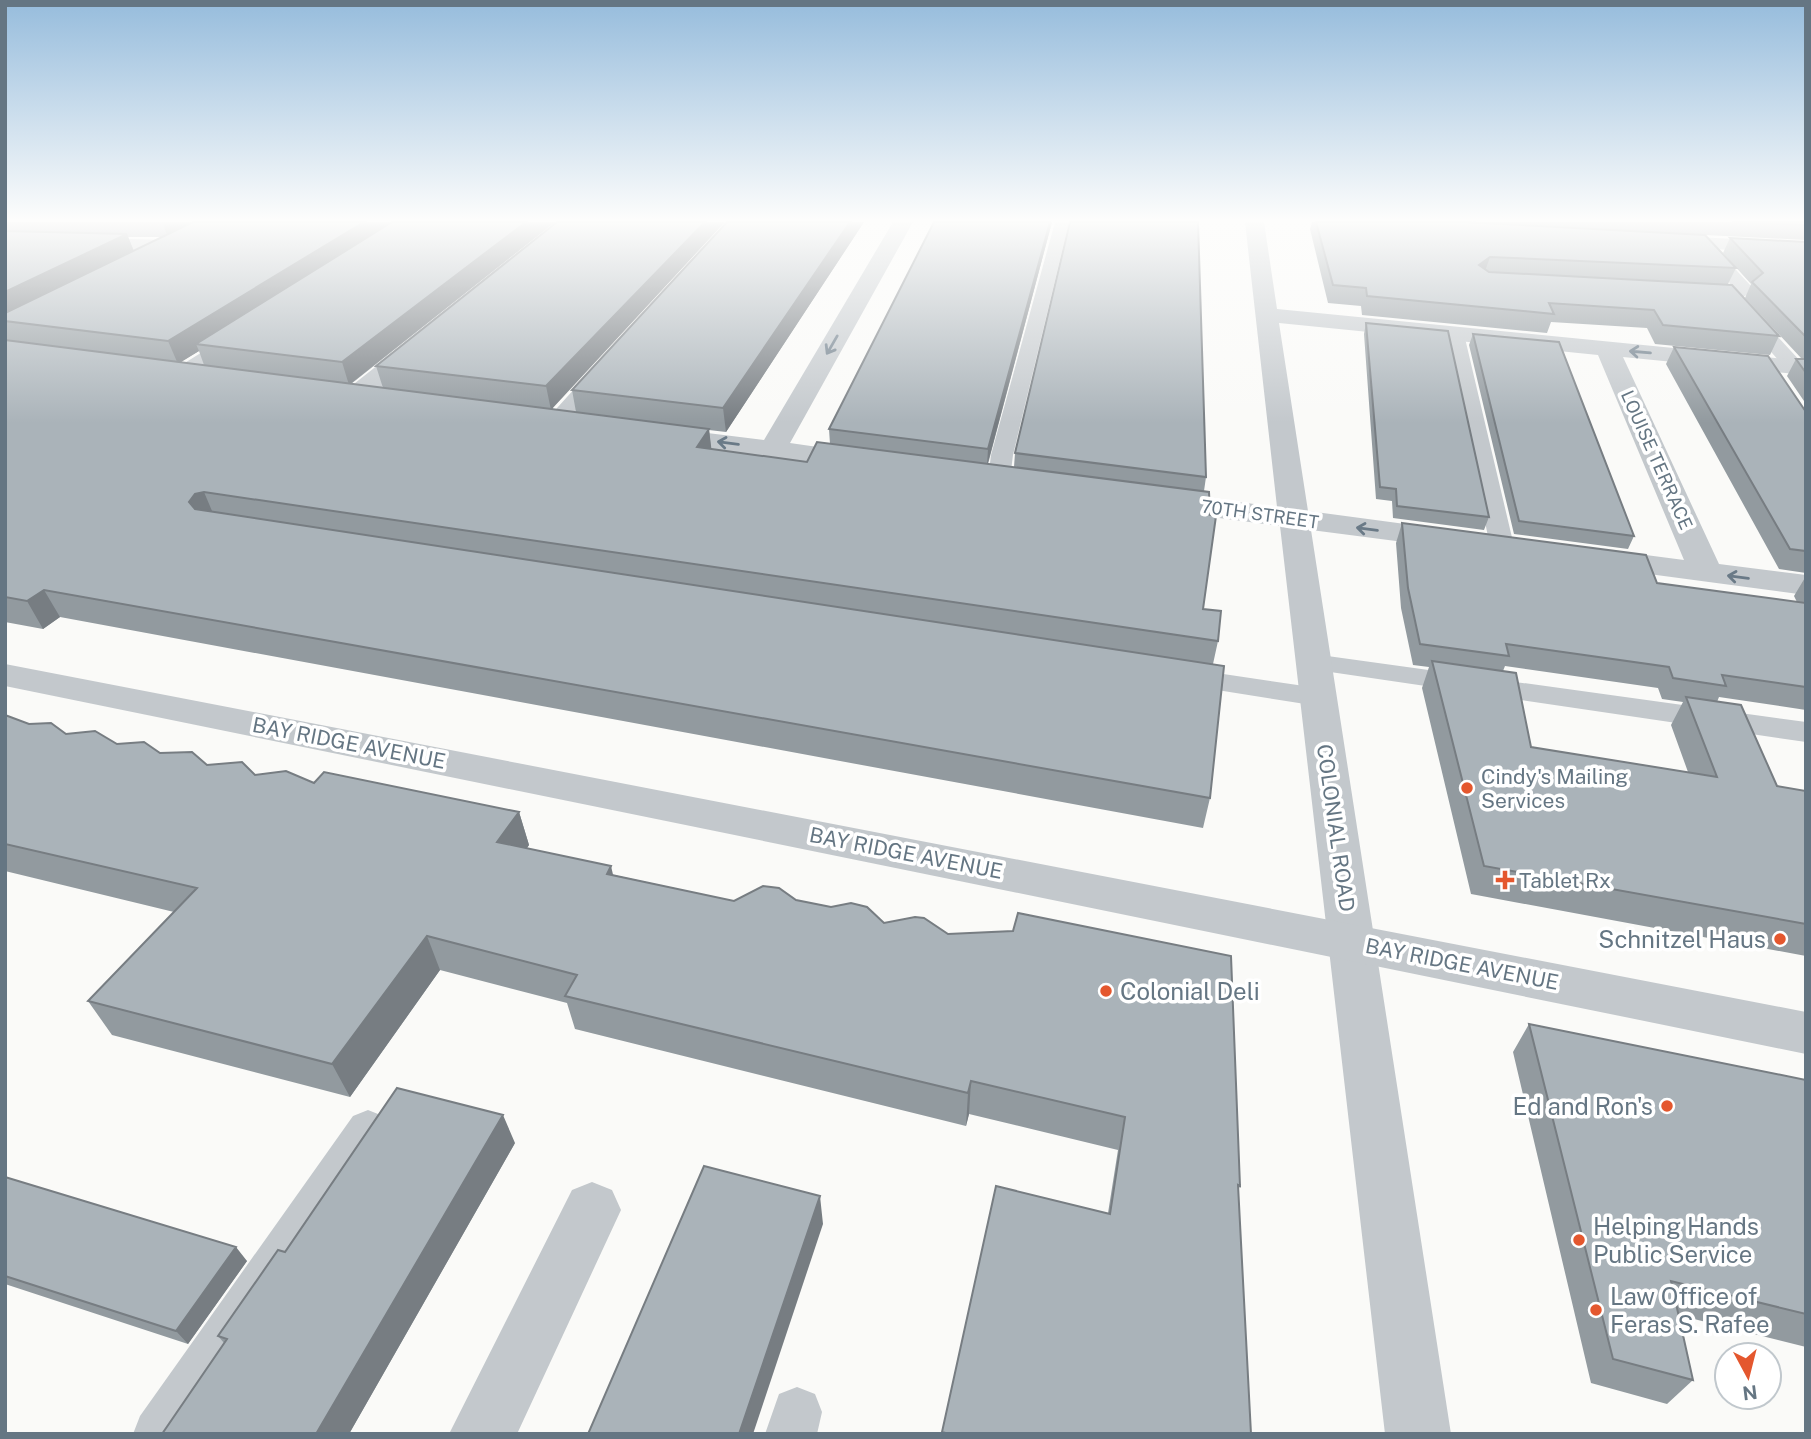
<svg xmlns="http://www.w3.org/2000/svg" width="1811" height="1439" font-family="'Public Sans',sans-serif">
  <rect width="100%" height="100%" fill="#fafaf8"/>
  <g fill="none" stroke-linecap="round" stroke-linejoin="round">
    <path fill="#c3c8cc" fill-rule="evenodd" d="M1055,222H1069L1013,455L1010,479L1007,484H991L988,479L991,455Z
      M1705,241L1711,243L1751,286L1753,290C1740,304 1713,301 1695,297L1693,293L1695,289L1734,288L1697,246Z
      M1748,310L1754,311L1802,363L1805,367L1802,371H1788L1742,319L1739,315L1742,311Z
      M1455,329L1464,334L1514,546L1511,551L1502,553L1493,551L1490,546L1446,334Z
      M236,331L245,336L242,340L184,378L177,380L167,374Z
      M602,364L609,366L612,370L609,374L562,426H548L545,422L548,418L595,366Z
      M1313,654L1806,722V742L1303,668L1299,662L1303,656Z
      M1183,668L1318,688L1328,691L1333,697L1328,703L1318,706L1173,683L1169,677L1173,671Z
      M368,1110L383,1116L389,1129L383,1142L188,1434H133L140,1416L353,1116Z
      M797,1387L815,1394L822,1412L817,1434H765L779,1394Z"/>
    <path fill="#c3c8cc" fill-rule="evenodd" d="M893,222H913L790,443L873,455L877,461L873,467L863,470L649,441L645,435L649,429L659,427L764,440Z
      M1245,222H1264L1277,309L1806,361V375L1623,357L1719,564L1806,575V595L1589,566L1584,559L1589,552L1600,549L1684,560L1598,355L1279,323L1308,511L1450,530L1461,532L1466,539L1461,546L1450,548L1311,530L1451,1434H1385L1280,526L1159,510L1148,507L1144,501L1148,495L1159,492L1277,507Z
      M1661,235L1806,243V255L1654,245L1651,241L1654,237Z
      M5,236L172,240L179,242L182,246L179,250L172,252L5,248Z
      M420,336L428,338L432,343L428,348L363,403L354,405L345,403L341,397L345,391L412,338Z
      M592,1182L612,1190L621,1210L517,1434H449L572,1190Z"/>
    <path fill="#c3c8cc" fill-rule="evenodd" d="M5,664L1806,1012V1054L5,686Z"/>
  </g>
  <path fill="#929a9f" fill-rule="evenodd" d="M5,222H555L351,384L383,388L376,366L557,222L553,409L576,412L572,390L727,222H864L726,432L709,430L711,449L807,462L830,444L829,429L1052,222L988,464L1014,467L1015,453L1206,477L1204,491L1203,609L1218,641L1213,664L1210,798L1203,828L60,617L43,629L5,622ZM128,237H161L134,251ZM199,351L204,365L180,362Z
    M1312,222H1806V240L1705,235L1736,268L1728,284L1779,336L1770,355L1655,344L1647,328L1551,322L1547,333L1362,315L1361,306L1328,303L1310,229Z
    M1730,238L1806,242V359L1801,358L1745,298L1751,284L1723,253Z
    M1366,323L1489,517L1484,530L1393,518L1392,501L1376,499L1364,334Z
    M1473,334L1634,536L1628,549L1514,534L1469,345Z
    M1674,347L1806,412V573L1779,569L1666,364Z
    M1796,359H1806V404L1787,376Z
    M1402,523L1657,583L1797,602L1794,596L1806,576V710L1719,697L1717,702L1777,786L1806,791V956L1471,894L1422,688L1429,667L1413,665L1401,608L1396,543ZM1505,666L1658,688L1662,699L1683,702L1671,725L1688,772L1531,747L1503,671Z
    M5,715L29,724L66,734L160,753L207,765L255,775L519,812L529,845L527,848L614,875L734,901L796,900L884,923L1240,1186L1238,1191L1251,1434H941L942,1432L1108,1213L1118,1150L969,1114L966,1126L575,1029L567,1003L440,970L350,1097L112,1035L88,1001L174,912L5,871Z
    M1529,1024L1806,1080V1347L1678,1315L1693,1380L1667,1404L1591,1383L1513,1052Z
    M515,1143L349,1434H162L224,1343L218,1336L285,1252Z
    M5,1177L247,1261L188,1344L5,1284Z"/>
  <path fill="#777d82" d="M162,222H199L168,237Z
    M364,222H401L196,344L199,351L178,364L168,341Z
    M526,222H555L349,385L342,362Z
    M705,222H725L551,410L546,386Z
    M850,222H864L726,432L723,408Z
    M1050,222H1052L987,466L988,449Z
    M127,234L135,254L5,319V292Z
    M1490,257L1484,274L1479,265Z
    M709,429L712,454L697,447Z
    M204,492L215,518L200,528L189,502L195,494Z
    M44,590L60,617L43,629L27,601Z
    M519,812L529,845L508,875L497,842Z
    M611,866L619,900L607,874Z
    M427,936L440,970L350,1097L332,1064Z
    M971,1081L969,1114L966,1126L968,1093Z
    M503,1115L515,1143L349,1434H316Z
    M820,1196L823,1224L753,1434H739Z
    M236,1247L247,1261L188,1344L176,1331Z"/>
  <path fill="#aab3b9" stroke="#777d82" stroke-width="2" d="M193,222H364L168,341L5,321V313Z
    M392,222H526L342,362L196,344Z
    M557,222H705L546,386L376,366Z
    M727,222H850L723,408L572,390Z
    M934,222H1050L988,449L829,429Z
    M1070,222H1198L1206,477L1015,453Z
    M1316,222H1466L1705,235L1736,268L1490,257L1479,265L1489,272L1732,285L1779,336L1663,325L1654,310L1549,303L1554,314L1367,296L1366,288L1333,285Z
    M1732,222H1806V225Z
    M5,231L127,234L5,292Z
    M1730,238L1806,242V337L1752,282L1763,273Z
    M1366,323L1448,331L1489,517L1397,506L1396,489L1380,487Z
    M1473,334L1559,342L1634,536L1519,521Z
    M5,340L709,429L697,447L807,462L817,442L1209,492L1210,515L1216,516L1203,609L1221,611L1218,641L204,492L195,494L189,502L195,509L1224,666L1210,798L44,590L27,601L5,597Z
    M1674,347L1768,356L1806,412V551L1790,549Z
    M1796,359H1806V373Z
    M1402,523L1646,555L1657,583L1806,603V687L1722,675L1726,686L1673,678L1669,667L1506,644L1509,656L1420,644L1408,588Z
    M1432,661L1516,673L1531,747L1717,777L1686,697L1741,705L1777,786L1806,791V924L1484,866Z
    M5,715L29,724L51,723L66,734L95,731L117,744L144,742L160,753L192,752L207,765L242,762L255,775L286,771L314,783L324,772L519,812L497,842L611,866L607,874L734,901L763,886L779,888L796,900L831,907L851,903L867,907L884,923L915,917L924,918L948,934L1013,931L1018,913L1231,956L1240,1186L1238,1185L1251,1434H949L942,1432L996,1186L1110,1214L1125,1117L971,1081L968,1093L565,996L577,975L427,936L332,1064L88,1001L197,888L5,844Z
    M1529,1024L1806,1080V1314L1671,1281L1693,1380L1613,1359Z
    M397,1088L503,1115L316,1434H162L227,1339L218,1336L278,1250L285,1252Z
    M704,1166L820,1196L739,1434H588Z
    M5,1177L236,1247L176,1331L5,1276Z"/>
  <defs><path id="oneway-shaft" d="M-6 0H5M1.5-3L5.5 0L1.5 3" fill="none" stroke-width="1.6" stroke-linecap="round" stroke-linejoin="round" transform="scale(1.75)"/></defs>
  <g stroke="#6a7a87">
    <use href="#oneway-shaft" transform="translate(832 345) rotate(120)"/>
    <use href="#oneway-shaft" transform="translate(1640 352) rotate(-175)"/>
    <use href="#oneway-shaft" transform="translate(728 443) rotate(-173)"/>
    <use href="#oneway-shaft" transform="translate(1367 529) rotate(-173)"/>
    <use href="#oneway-shaft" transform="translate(1738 577) rotate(-173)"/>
  </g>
  <linearGradient id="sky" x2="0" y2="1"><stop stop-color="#96bcdc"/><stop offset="0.52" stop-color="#fdfdfc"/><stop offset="1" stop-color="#fdfdfc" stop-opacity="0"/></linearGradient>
  <rect width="1811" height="423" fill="url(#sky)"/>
  <g fill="#e4572e" stroke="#fff" stroke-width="2.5">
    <circle cx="1467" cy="788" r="7"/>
    <path d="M1501.5 869.5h7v7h7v7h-7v7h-7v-7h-7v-7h7z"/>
    <circle cx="1780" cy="939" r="7"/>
    <circle cx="1106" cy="991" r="7"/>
    <circle cx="1667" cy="1106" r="7"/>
    <circle cx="1579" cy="1240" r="7"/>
    <circle cx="1596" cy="1310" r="7"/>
  </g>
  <g text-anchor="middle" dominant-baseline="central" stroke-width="7" stroke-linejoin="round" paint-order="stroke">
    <g font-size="18" fill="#657683" stroke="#fff">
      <text transform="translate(1657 460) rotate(66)">LOUISE TERRACE</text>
      <text transform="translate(1260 514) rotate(8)">70TH STREET</text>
    </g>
    <g font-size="21" fill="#657683" stroke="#fff">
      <text transform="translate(349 743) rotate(11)">BAY RIDGE AVENUE</text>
      <text transform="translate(1336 828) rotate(82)">COLONIAL ROAD</text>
      <text transform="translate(906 853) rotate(11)">BAY RIDGE AVENUE</text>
      <text transform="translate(1462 964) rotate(11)">BAY RIDGE AVENUE</text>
    </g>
    <g font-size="21" fill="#657683" stroke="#fff" text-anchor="start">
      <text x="1481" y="776">Cindy's Mailing<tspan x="1481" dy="24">Services</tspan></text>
      <text x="1519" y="880">Tablet Rx</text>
    </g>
    <g font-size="24" fill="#657683" stroke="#fff" text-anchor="start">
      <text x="1766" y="939" text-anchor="end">Schnitzel Haus</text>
      <text x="1120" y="991">Colonial Deli</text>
      <text x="1653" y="1106" text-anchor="end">Ed and Ron's</text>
      <text x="1593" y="1226">Helping Hands<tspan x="1593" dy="28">Public Service</tspan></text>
      <text x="1610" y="1296">Law Office of<tspan x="1610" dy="28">Feras S. Rafee</tspan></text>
    </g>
  </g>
  <rect width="1811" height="1439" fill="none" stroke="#657683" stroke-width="14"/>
  <g transform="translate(1748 1376) rotate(173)"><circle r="33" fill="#ffffff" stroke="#c1c8cd" stroke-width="2"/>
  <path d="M0-5L12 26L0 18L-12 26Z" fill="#e4572e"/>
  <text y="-10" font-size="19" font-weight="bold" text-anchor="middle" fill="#657683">N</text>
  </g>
</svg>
